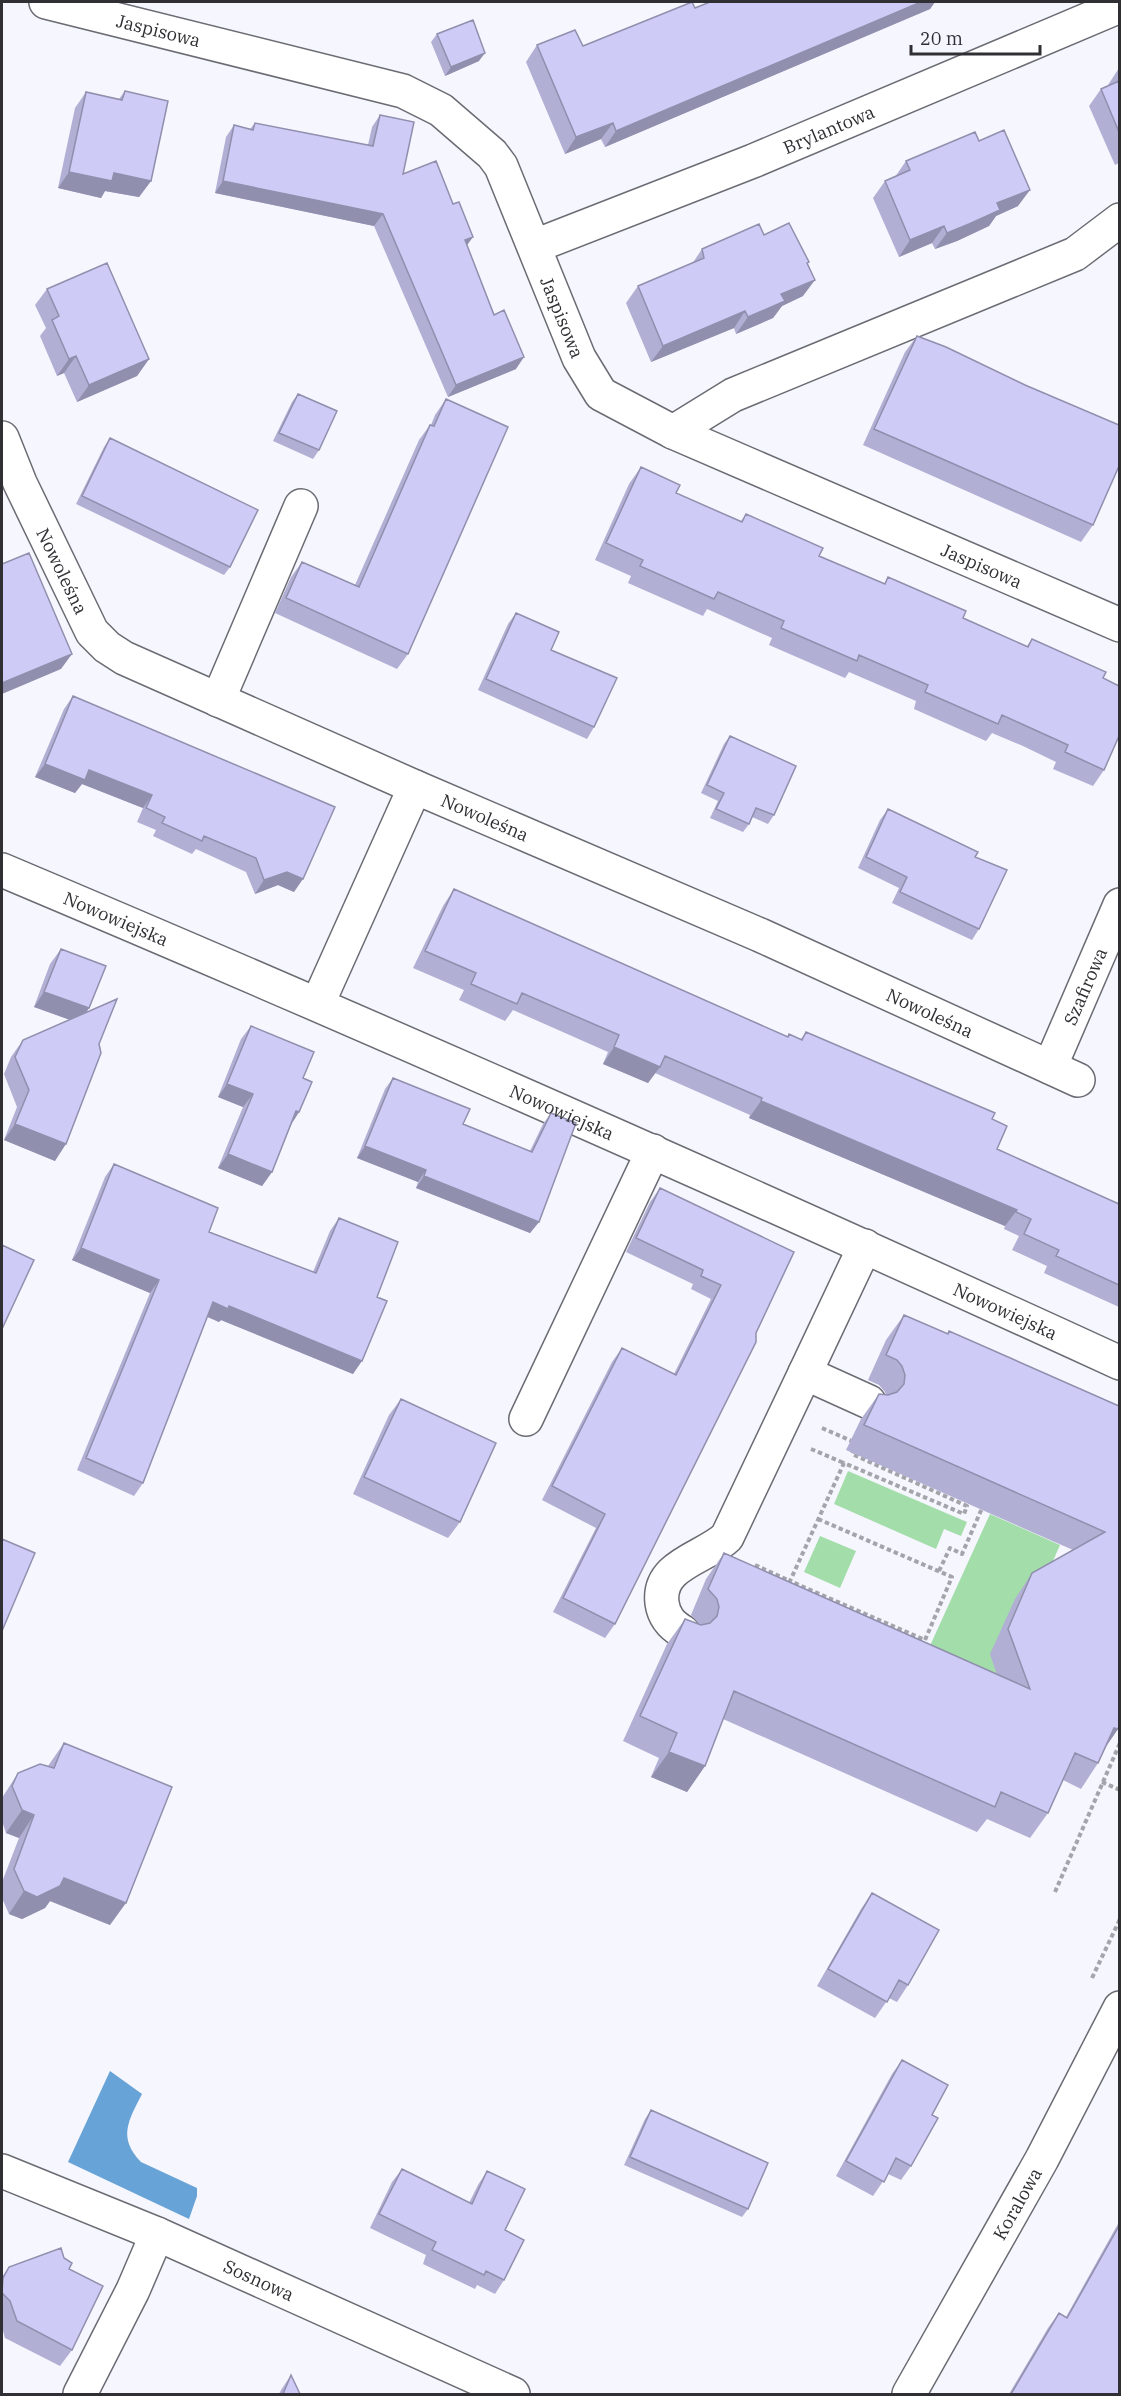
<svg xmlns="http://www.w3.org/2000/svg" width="1121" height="2396" font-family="'IBM Plex Serif',serif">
  <rect width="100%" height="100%" fill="#f6f6fe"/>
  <path fill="#a3ddaa" d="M848,1471L967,1522L961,1536L944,1529L936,1549L834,1504Z
    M990,1514L1060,1545L990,1704L918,1672Z
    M820,1536L856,1551L840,1588L804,1572Z"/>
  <path fill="#67a3d6" d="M110,2071L142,2094C129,2120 117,2137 141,2162L197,2188V2196L189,2219L68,2162Z"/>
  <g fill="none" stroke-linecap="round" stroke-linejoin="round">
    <defs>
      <g id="minor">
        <path id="s1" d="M46,2L403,91L441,110L492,154L501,166L579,358L601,394L673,432L1120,625"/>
        <path id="s2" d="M535,246L753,161L1120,6"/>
        <path d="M673,432L733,395L1075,254L1120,220"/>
        <path id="s3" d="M2,438L20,483L92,632L107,647L124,658L415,787L760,935L1078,1080"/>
        <path d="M218,700L301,506"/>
        <path id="s4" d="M2,870C377,1028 749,1193 1120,1363"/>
        <path d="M318,1003L415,787"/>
        <path id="s5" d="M1050,1067L1120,905"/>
        <path d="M865,1246L805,1373L869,1402"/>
        <path d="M526,1419L653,1151"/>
        <path d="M683,1632C671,1625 664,1617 662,1603C657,1564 706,1558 727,1537L805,1373"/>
        <path id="s6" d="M2,2171L157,2234L513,2394"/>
        <path d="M80,2394L133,2290L157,2234"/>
        <path id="s7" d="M909,2394L1042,2159L1120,2008"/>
      </g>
    </defs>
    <use href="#minor" stroke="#6b6b73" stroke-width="36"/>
    <path stroke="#a4a4aa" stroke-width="4" stroke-dasharray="4.5 3" stroke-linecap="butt" d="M822,1428L854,1442
      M811,1449L844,1463
      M818,1519L952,1577L925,1640L790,1581L844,1463L964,1514L967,1506L852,1454L854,1449
      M755,1565L790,1581
      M939,1571L950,1548L962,1554L983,1506
      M1102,1782L1120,1790
      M1055,1892L1120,1743
      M1092,1978L1120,1919"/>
    <use href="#minor" stroke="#fff" stroke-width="33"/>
  </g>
  <path fill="#b1afd4" d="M710,2H935L930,9L605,147L601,139L565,154L526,62L537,45L583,46L695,8Z
    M437,34L479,61L445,76L431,42Z
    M1119,68V163L1115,165L1089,106L1101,89L1108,86V85Z
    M125,91L151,181L139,197L105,191L101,198L58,188L75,108L86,92L119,99Z
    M380,115L403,174L467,245L516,369L448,397L374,226L215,193L226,137L234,125L250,129L255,123L368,145L372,127Z
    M979,141L1018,206L996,216L989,226L957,241L935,249L932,243L899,257L873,198L885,181L895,177L906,161Z
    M764,235L808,264L803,296L782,306L773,318L736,334L734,328L651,362L626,303L638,286L692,264L702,249Z
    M47,289L149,359L137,376L77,402L64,373L57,376L40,336L46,328L35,305Z
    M917,336L1093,525L1081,542L863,445L905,352Z
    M298,394L319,450L313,459L273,441L292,402Z
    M446,399L408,654L397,669L275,613L291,577L302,562L355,585L419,440L430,425H431L435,415Z
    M110,438L230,567L224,575L76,504L104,447Z
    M641,467L676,493L741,521L746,514L819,556L884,584L888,577L963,618L1027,646L1032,639L1103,678L1104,770L1093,786L1053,769L1056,762L1023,746L992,733L986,741L914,709L916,701L849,672L845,678L769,645L772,638L707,609L703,616L628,583L631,576L595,560L629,484Z
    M516,613L551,650L594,727L587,739L478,690L508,624Z
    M73,696L294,892L278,885L255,894L246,872L196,849L192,854L153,836L156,830L137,822L143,808L82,784L75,793L35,777L64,709Z
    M730,736L774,815L768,824L752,817L749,824L743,832L710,818L718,801L701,793L724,744Z
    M888,809L975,857L979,929L972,940L892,903L899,888L858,868L880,820Z
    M454,889L787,1037L789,1034L801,1039L806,1032L992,1119L997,1149L1119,1204V1307L1044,1273L1047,1266L1012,1250L1019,1236L1004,1229L1005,1226L749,1118L750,1115L655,1073L648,1083L603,1064L608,1052L513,1010L505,1021L459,1000L464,990L413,968L443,906Z
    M61,949L89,1008L86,1013L99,1044L55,1161L4,1140L17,1107L4,1074L11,1057L23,1040L70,1020L34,1007L50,964Z
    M251,1026L303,1078L299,1112L292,1123L272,1172L262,1186L218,1168L243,1107L218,1097L241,1039Z
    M393,1078L463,1124L530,1151L543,1124L551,1113L539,1222L530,1233L416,1188L418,1182L357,1158L385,1089Z
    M114,1164L209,1232L313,1272L330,1231L339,1218L377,1297L353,1374L221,1320L219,1322L207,1317L143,1483L134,1496L77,1470L150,1293L72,1260L105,1177Z
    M660,1188L794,1252L615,1624L605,1638L553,1612L596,1528L542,1500L612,1362L622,1348L674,1374L711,1299L691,1289L693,1284L626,1252L650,1202Z
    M904,1315L947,1334L949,1331L1119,1406L1118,1729L1107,1745L1098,1763L1081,1789L1063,1780L1048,1813L1030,1838L987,1819L977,1832L723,1719L705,1766L687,1792L651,1777L659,1758L623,1741L667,1644L685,1619L700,1625L691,1615L706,1579L724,1553L997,1675L990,1654L1015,1599L1032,1573L1073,1550L846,1450L861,1419L879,1394L886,1395L885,1392L879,1385L868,1380L886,1340Z
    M401,1399L460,1522L448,1538L353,1494L389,1415Z
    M64,1743L110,1925L50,1901L45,1908L22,1919L9,1914L2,1898V1882L19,1838L6,1833L2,1821V1798L18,1773L48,1766Z
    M872,1893L908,1985L897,2002L889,1998L875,2018L817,1986L861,1909Z
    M902,2060L932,2115L911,2166L901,2180L888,2174L873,2196L836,2176L892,2074Z
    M651,2110L748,2209L742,2217L624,2165L645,2119Z
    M402,2169L469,2203L478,2185L487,2171L505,2230L504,2280L495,2294L477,2285L475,2289L423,2264L426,2255L370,2228L392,2182Z
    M1119,2222V2394H1009L1048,2328L1059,2313L1066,2317Z
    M64,2258L69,2269L72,2350L60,2366L5,2338L2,2327V2277L9,2267Z
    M291,2375L300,2394H279L281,2390Z"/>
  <path fill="#908fad" d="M921,2H935L930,9L605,147L616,131Z
    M485,53L479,61L445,76L451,67Z
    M613,123L601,139L565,154L576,137Z
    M69,172L114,173L151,181L139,197L105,191L101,198L58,188Z
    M223,181L383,214L374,226L215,193Z
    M1030,190L1018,206L996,216L989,226L957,241L935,249L947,233L997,203Z
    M944,226L932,243L899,257L910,240Z
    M473,237L465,248V240Z
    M815,280L803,296L782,306L773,318L736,334L748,317L781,294Z
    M745,311L734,328L651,362L663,346Z
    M76,356L64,373L57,376L69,359Z
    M524,357L516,369L448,397L456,385Z
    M149,359L137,376L77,402L89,385Z
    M72,654L61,669L2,694V683Z
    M45,764L89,770L152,795L143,808L82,784L75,793L35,777Z
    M287,872L303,879L294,892L278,885L255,894L264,880Z
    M44,992L89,1008L79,1023L34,1007Z
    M614,1047L660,1067L648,1083L603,1064Z
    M227,1084L253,1094L243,1107L218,1097Z
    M761,1101L1017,1210L1005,1226L749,1118Z
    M296,1111L299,1112L290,1126Z
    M15,1124L66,1144L55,1161L4,1140Z
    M365,1146L426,1170L418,1182L357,1158Z
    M228,1154L272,1172L262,1186L218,1168Z
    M424,1176L539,1222L530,1233L416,1188Z
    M81,1248L159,1280L150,1293L72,1260Z
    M213,1302L229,1306L362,1361L353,1374L221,1320L219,1322L204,1315Z
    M1114,1728L1118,1729L1100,1755Z
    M669,1752L705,1766L687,1792L651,1777Z
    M22,1810L34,1815L19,1838L6,1833Z
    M64,1878L126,1903L110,1925L50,1901L45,1908L22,1919L9,1914L24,1891Z"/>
  <path fill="#ceccf7" stroke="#908fad" stroke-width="1.5" d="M692,2L695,8L710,2H921L616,131L613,123L576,137L537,45L575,30L583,46Z
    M473,20L485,53L451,67L437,34Z
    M1119,81V132L1101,89Z
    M125,91L168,101L151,181L114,173L112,181L69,172L86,92L122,100Z
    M380,115L414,122L403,174L436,161L453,204L459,202L473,237L465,240L494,315L504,310L524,357L456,385L383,214L223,181L234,125L253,130L255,123L373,146Z
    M1004,130L1030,190L997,203L1000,210L969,224L947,233L944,226L910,240L885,181L910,170L906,161L975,132L979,141Z
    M789,223L809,262L807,263L815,280L781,294L785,301L748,317L745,311L663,346L638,286L704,258L702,249L759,224L764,235Z
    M107,263L149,359L89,385L76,356L69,359L52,320L59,316L47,289Z
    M917,336L946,347L1025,385L1119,425V466L1093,525L874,429Z
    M298,394L337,411L319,450L279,433Z
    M446,399L508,427L408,654L286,598L302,562L359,587L430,425L434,426Z
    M110,438L258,510L230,567L82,496Z
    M641,467L680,485L676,493L742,522L746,514L823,548L819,556L885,584L888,577L966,611L963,618L1028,647L1032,639L1106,672L1103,678L1119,686V736L1104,770L1065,752L1068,745L1002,715L998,724L925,692L928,685L859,655L857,661L781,628L784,621L718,592L714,599L640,566L643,560L606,543Z
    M29,553L72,654L2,683V564Z
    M516,613L559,632L551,650L617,678L594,727L486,679Z
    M73,696L335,807L303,879L287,872L264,880L256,858L204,836L202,841L162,823L165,817L146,808L152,795L89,770L85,780L45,764Z
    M730,736L796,766L774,815L756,808L749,824L716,809L724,793L707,785Z
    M888,809L978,852L975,857L1007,870L979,929L900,892L907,877L866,857Z
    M454,889L788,1037L789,1034L802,1040L806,1032L995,1113L992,1119L1007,1126L997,1149L1119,1204V1285L1056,1256L1059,1250L1024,1234L1031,1219L1016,1212L1017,1210L761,1101L762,1098L665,1056L660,1067L614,1047L619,1035L522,993L517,1004L471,984L476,973L425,951Z
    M61,949L106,966L89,1008L44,992Z
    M117,999L99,1044L101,1053L66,1144L15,1124L29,1090L15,1057L23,1040Z
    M251,1026L314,1052L303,1078L312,1082L299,1112L296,1111L272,1172L228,1154L253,1094L227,1084Z
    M393,1078L470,1109L463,1124L532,1152L551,1113L576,1123L539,1222L424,1176L426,1170L365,1146Z
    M114,1164L218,1208L209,1232L316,1273L339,1218L398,1242L377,1297L387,1301L362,1361L229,1306L228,1309L213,1302L143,1483L86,1458L159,1280L81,1248Z
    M660,1188L794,1252L756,1333V1342L615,1624L563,1598L605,1514L552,1486L622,1348L676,1375L721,1285L701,1276L703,1270L636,1238Z
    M2,1245L34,1260L2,1329Z
    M904,1315L948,1334L949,1331L1119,1406V1726L1118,1729L1114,1728L1098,1763L1075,1753L1048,1813L1001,1792L995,1807L734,1691L705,1766L669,1752L677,1733L640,1716L685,1619L701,1625L710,1623L717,1616L719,1607L717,1599L708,1589L724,1553L1030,1689L1008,1629L1032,1573L1105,1532L864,1425L879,1394L888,1395L897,1392L904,1384L905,1375L902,1366L897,1360L886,1355Z
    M401,1399L496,1443L460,1522L364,1477Z
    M2,1539L35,1553L2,1631Z
    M64,1743L172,1787L126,1903L64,1878L60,1886L37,1897L24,1891L14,1869L34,1815L22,1810L12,1786L18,1773L40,1764L54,1768Z
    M872,1893L939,1930L908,1985L899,1980L887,2002L828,1969Z
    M902,2060L948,2085L932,2115L938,2118L911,2166L896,2158L884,2182L846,2161Z
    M651,2110L768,2163L748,2209L630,2157Z
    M402,2169L472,2204L487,2171L525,2189L505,2230L524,2240L504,2280L486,2271L484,2275L432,2250L436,2242L379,2214Z
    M1119,2226V2394H1011L1059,2313L1067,2318Z
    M61,2248L64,2258L72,2263L69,2269L103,2286L72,2350L17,2321L10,2301L2,2293L3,2278L9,2267Z
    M291,2375L300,2394H283Z"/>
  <g text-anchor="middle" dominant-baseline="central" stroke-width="4.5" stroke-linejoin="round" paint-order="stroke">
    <g font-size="18" fill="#303034" stroke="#f6f6fe">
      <text stroke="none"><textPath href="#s1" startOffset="116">Jaspisowa</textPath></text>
      <text stroke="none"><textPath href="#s2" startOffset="316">Brylantowa</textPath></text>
      <text stroke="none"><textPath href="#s1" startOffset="656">Jaspisowa</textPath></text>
      <text stroke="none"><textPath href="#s1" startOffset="1160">Jaspisowa</textPath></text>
      <text stroke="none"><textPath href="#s3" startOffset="146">Nowoleśna</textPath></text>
      <text stroke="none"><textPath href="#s3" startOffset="650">Nowoleśna</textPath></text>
      <text stroke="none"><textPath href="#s4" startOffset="124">Nowowiejska</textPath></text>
      <text stroke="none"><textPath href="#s5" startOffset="88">Szafirowa</textPath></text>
      <text stroke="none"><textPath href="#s3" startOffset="1136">Nowoleśna</textPath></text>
      <text stroke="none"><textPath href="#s4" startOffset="610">Nowowiejska</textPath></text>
      <text stroke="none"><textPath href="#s4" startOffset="1096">Nowowiejska</textPath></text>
      <text stroke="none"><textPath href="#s7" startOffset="219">Koralowa</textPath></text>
      <text stroke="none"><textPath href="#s6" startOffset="279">Sosnowa</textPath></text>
    </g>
  </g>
  <rect width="1121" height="2396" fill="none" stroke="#303034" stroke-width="6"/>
  <path d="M911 45v9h129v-9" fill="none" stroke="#303034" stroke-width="3"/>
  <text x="920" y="45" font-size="18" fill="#303034" stroke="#f6f6fe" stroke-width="4.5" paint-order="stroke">20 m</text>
</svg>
